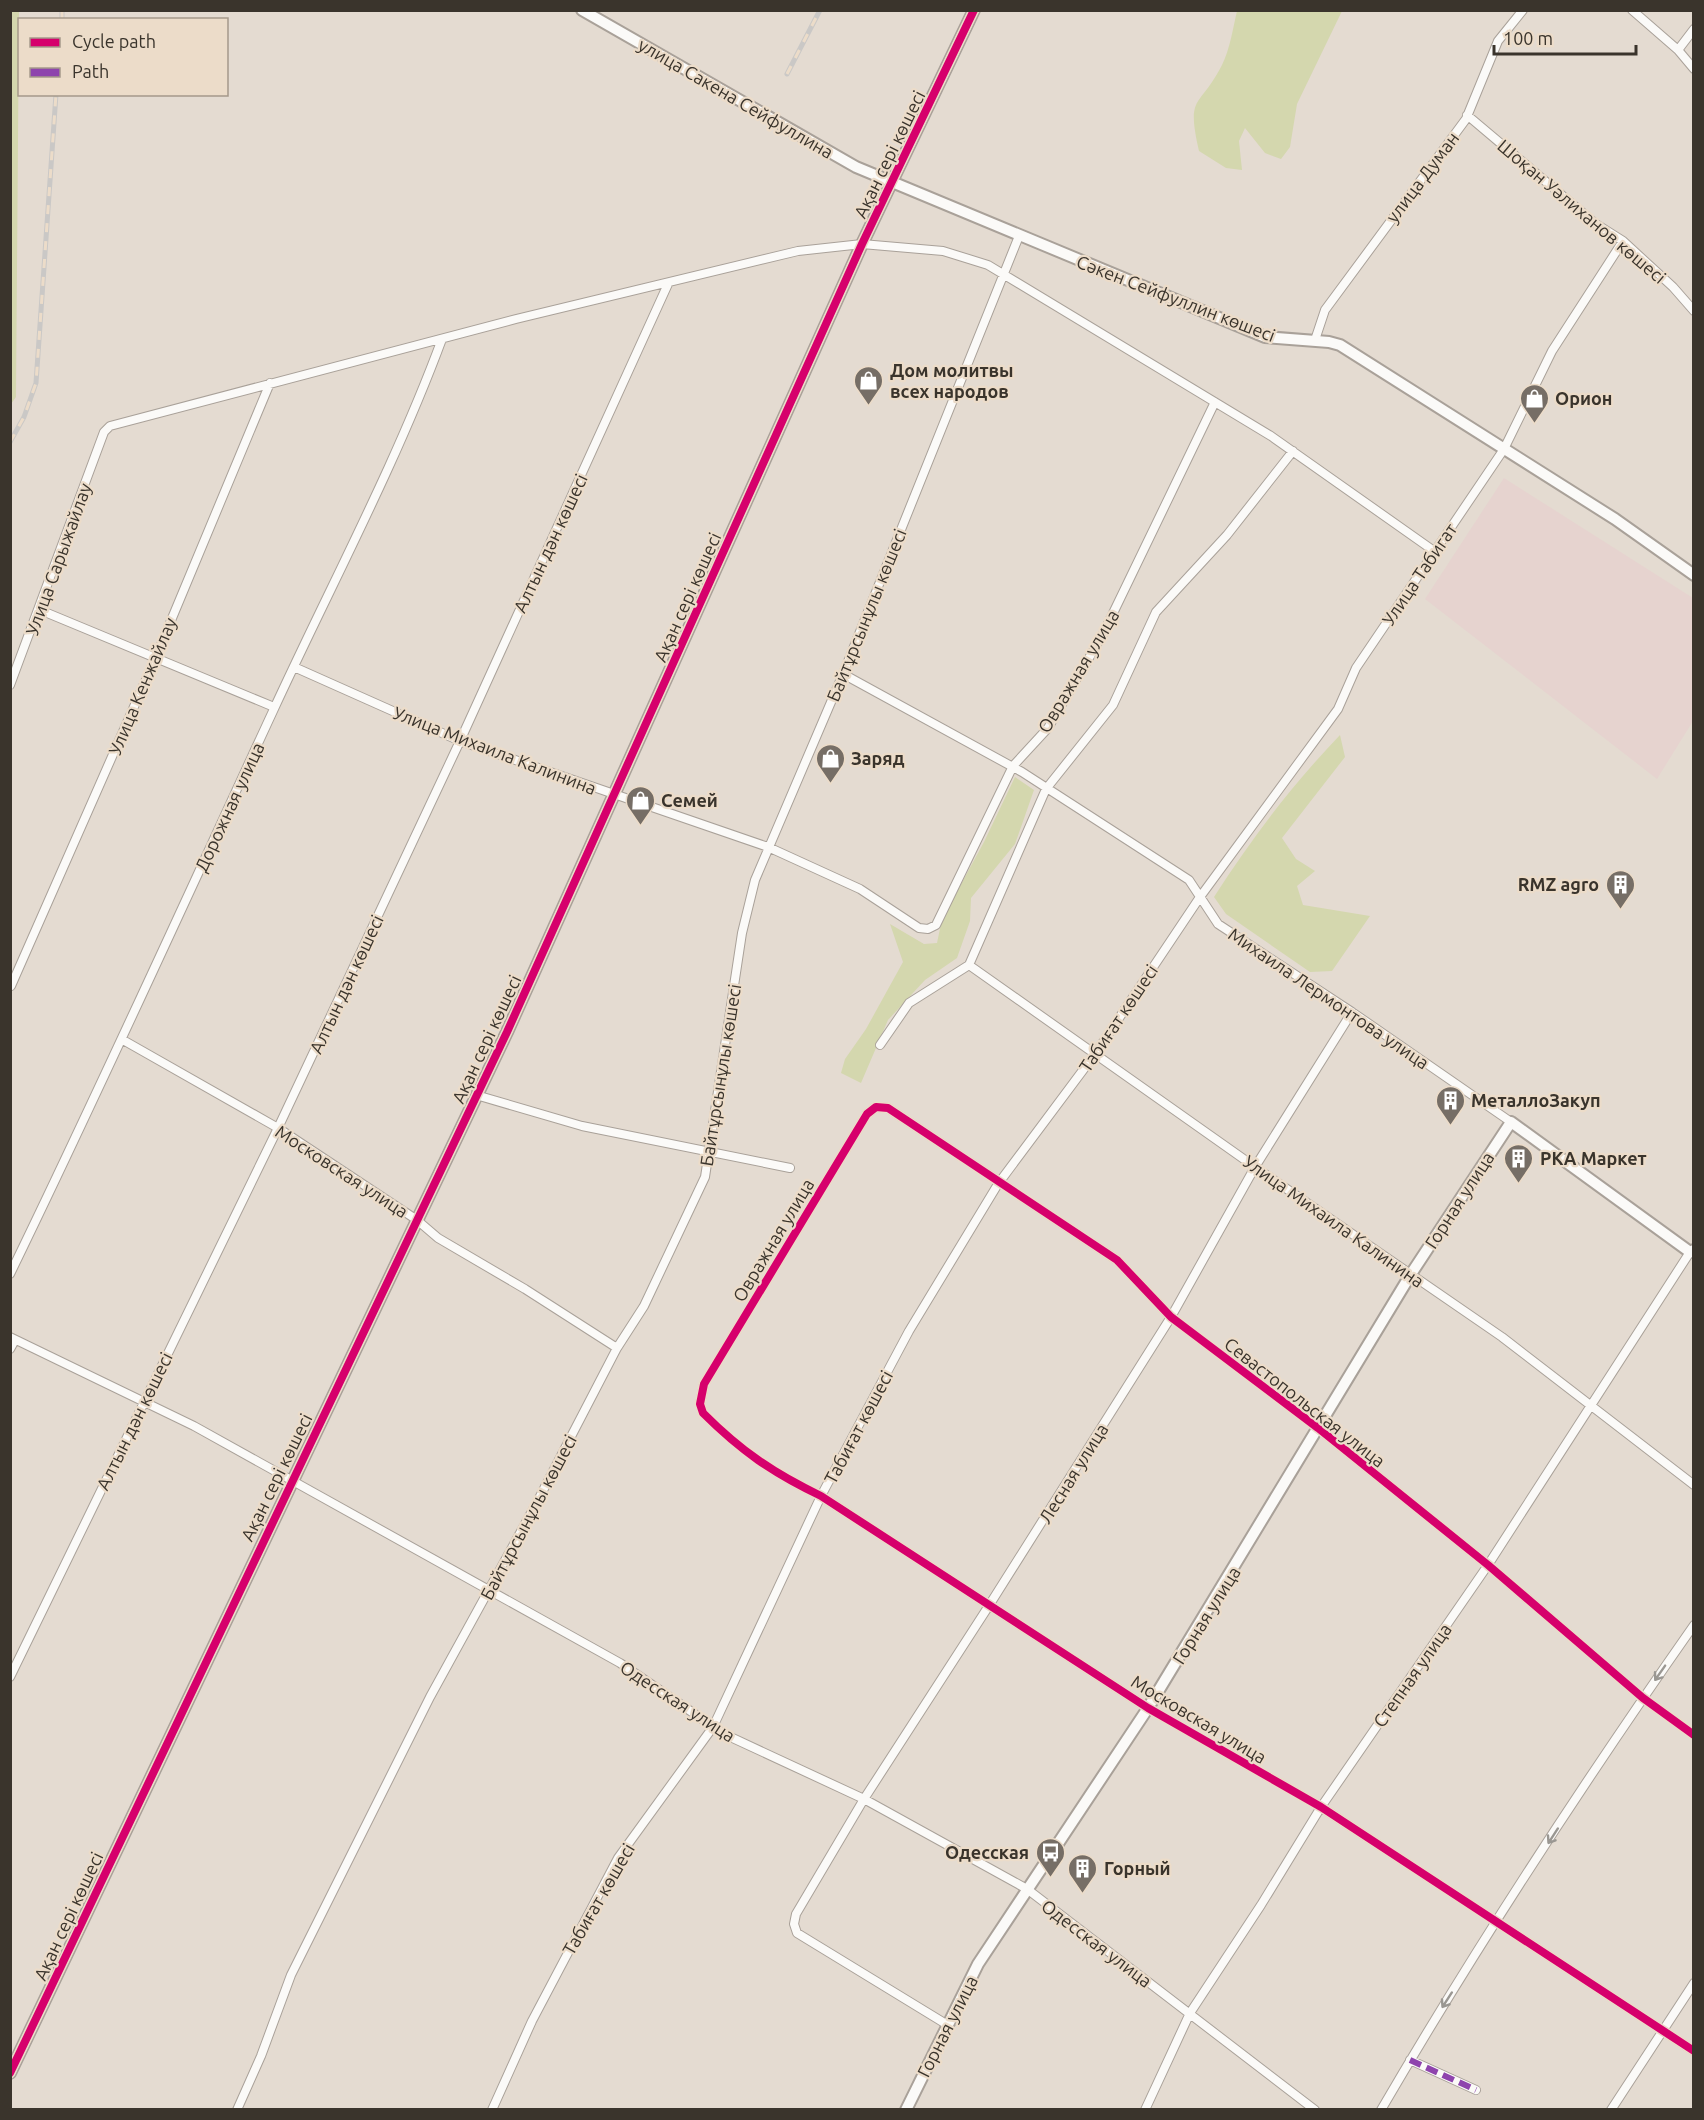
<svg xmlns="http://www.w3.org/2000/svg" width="1704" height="2120" font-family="Ubuntu,sans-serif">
  <rect width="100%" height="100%" fill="#e4dbd1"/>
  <path fill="#e6d3cf" d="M1504,478L1693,598V721L1657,779L1425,599Z"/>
  <path fill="#d4d7ae" d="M19,11L16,397L11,404L10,11Z
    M1237,11H1342L1297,104L1290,147L1281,159L1265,153L1245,128L1239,141L1242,170L1226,168L1199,151C1186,93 1199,110 1222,65C1230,49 1233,28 1237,11Z
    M1340,735L1345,757L1282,838L1296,859L1315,871L1297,886L1303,905L1370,916L1332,971L1310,972L1226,914L1214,897C1252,838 1292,785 1340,735Z
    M1015,777L1034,790L1015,844L971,898L970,921L957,958L925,980L888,1020L861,1083L841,1073L845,1059L866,1029L903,962L890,924L924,944L937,943L942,919L984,842Z"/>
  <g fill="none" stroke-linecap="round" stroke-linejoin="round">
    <defs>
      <path id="street" d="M1632,10L1678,50L1694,69
        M1678,50L1694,29
        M1467,115L1596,224L1623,241L1673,287L1694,311
        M1315,340L1325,310L1466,119L1498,41L1523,10
        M40,610L274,707
        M294,667L460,741L768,847L860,889L919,928L928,929L936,925L1013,766L1048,728L1103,634L1215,402
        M843,674L1022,772L1189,880L1218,924L1352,1012L1511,1122
        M10,685L104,432L110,426L516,319L798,251L862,244L943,251L988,265L1271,436L1434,551
        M969,965L1255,1167L1502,1337L1694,1485
        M11,986L155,659L270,383
        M123,1040L278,1128L417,1220L438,1238L525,1289L617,1348
        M880,1045L909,1003L969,965L1046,789L1113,705L1156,612L1227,535L1293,451
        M476,1095L582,1126L790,1168
        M10,1274C101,1087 186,899 273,711C330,587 395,466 442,339
        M10,1337L194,1426L620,1663L724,1734L864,1799L1027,1889L1315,2110
        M10,1349L15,1340
        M10,1677L278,1128L460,741L668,284
        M1694,1735L1643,1698L1488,1565L1318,1428L1171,1317L1117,1260L888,1108L876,1107L867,1114L704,1384L700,1404L703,1413C741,1451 773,1473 821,1496L1148,1708L1321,1807L1694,2051
        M946,2024L797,1933L794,1924L796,1914L864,1799L990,1604L1171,1317L1255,1167L1352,1012
        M1410,2060L1476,2090
        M237,2110L261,2056L291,1975L430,1697L536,1504L617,1348L644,1306L705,1177L742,933L755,880L843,674L1019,236
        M492,2110L532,2021L618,1858L713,1727L821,1496L909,1331L998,1184L1095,1054L1200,897L1338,709L1356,668L1504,449L1552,351L1623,241
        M1145,2110L1190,2013L1261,1905L1321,1807L1488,1565L1690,1252L1692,1253
        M1381,2110C1478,1944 1584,1782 1694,1625
        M1611,2110L1694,1983"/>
      <path id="secondary" d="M582,10L856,167L1265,337L1329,342L1340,345L1615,519L1694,575
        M10,2073L507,1032L862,244L974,10
        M906,2110L978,1964L1148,1708L1411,1274L1511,1122L1690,1252L1694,1250"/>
    </defs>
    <use href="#street" stroke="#a9a199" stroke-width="10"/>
    <use href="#secondary" stroke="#a9a199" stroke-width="14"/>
    <use href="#street" stroke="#fbfaf8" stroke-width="8"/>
    <use href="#secondary" stroke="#fbfaf8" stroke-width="10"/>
    <defs>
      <path id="rail" d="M62,20V10
        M787,74L820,10
        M10,442L24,417L36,383L56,94"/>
    </defs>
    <use href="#rail" stroke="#cac8c6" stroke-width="5"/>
    <use href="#rail" stroke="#ecdcc9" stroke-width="3" stroke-dasharray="9" stroke-linecap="butt"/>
    <path stroke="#8e44ad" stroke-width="6" stroke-dasharray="12 6" stroke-linecap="butt" d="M1410,2060L1476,2090"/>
    <defs>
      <path id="cycleway" d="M1694,1735L1643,1698L1488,1565L1318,1428L1171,1317L1117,1260L888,1108L876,1107L867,1114L704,1384L700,1404L703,1413C741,1451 773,1473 821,1496L1148,1708L1321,1807L1694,2051
        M10,2073L507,1032L862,244L974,10"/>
    </defs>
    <use href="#cycleway" stroke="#ecdcc9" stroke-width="11"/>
    <use href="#cycleway" stroke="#d6006c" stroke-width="8"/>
  </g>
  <defs><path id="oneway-shaft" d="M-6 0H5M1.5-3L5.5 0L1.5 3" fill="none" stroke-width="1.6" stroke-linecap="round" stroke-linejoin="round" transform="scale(1.5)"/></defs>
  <g stroke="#9a9792">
    <use href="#oneway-shaft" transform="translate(1660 1673) rotate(125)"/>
    <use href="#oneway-shaft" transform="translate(1553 1836) rotate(123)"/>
    <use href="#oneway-shaft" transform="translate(1447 2000) rotate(123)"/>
  </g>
  <defs>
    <symbol id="shop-pin" viewBox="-11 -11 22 30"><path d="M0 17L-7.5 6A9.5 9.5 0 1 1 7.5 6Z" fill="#766e66" stroke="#ecdcc9"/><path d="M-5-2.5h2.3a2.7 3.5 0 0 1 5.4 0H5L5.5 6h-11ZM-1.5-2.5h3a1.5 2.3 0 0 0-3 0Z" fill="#fff"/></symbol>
    <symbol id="building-pin" viewBox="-11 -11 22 30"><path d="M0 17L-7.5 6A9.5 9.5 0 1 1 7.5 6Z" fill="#766e66" stroke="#ecdcc9"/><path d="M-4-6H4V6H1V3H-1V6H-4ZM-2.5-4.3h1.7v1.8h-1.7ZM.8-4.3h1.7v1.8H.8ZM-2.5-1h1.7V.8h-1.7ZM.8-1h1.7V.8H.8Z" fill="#fff"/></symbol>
    <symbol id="bus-pin" viewBox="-11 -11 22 30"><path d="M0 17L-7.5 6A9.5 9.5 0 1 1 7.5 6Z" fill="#766e66" stroke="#ecdcc9"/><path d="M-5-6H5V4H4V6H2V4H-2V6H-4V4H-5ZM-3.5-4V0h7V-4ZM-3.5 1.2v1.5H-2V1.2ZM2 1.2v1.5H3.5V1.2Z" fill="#fff"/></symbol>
  </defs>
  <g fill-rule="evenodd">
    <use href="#shop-pin" x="852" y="364" width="33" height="45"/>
    <use href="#shop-pin" x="1518" y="382" width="33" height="45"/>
    <use href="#shop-pin" x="814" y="742" width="33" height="45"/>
    <use href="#shop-pin" x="624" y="784" width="33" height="45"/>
    <use href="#building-pin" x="1604" y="868" width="33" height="45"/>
    <use href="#building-pin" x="1434" y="1084" width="33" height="45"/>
    <use href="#building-pin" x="1502" y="1142" width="33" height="45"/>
    <use href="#bus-pin" x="1034" y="1836" width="33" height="45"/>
    <use href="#building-pin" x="1066" y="1852" width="33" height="45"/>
  </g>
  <g text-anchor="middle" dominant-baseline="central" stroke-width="4.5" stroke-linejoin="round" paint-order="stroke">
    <g font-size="18" fill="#3a342c" stroke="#ecdcc9">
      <text transform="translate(736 98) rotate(30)">улица Сакена Сейфуллина</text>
      <text transform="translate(889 154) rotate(-64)">Ақан сері көшесі</text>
      <text transform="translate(1422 177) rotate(-53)">улица Думан</text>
      <text transform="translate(1582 211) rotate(40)">Шоқан Уәлиханов көшесі</text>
      <text transform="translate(1176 298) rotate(21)">Сәкен Сейфуллин көшесі</text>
      <text transform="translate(550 543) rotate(-65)">Алтын дән көшесі</text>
      <text transform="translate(58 559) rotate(-70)">Улица Сарыжайлау</text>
      <text transform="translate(1419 574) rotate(-56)">Улица Табигат</text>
      <text transform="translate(687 597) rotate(-66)">Ақан сері көшесі</text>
      <text transform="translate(866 615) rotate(-68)">Байтұрсынұлы көшесі</text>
      <text transform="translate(1078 671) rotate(-59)">Овражная улица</text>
      <text transform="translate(142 686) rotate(-67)">Улица Кенжайлау</text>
      <text transform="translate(495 750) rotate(21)">Улица Михаила Калинина</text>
      <text transform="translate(229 807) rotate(-65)">Дорожная улица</text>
      <text transform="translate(346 984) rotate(-65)">Алтын дән көшесі</text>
      <text transform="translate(1329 998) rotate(34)">Михаила Лермонтова улица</text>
      <text transform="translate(1118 1018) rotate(-56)">Табиғат көшесі</text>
      <text transform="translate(486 1039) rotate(-65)">Ақан сері көшесі</text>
      <text transform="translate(720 1075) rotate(-81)">Байтұрсынұлы көшесі</text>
      <text transform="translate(342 1171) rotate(33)">Московская улица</text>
      <text transform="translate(1459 1200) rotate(-57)">Горная улица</text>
      <text transform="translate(1334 1221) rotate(35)">Улица Михаила Калинина</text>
      <text transform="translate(773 1240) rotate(-59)">Овражная улица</text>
      <text transform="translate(1305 1402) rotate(38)">Севастопольская улица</text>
      <text transform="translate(134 1421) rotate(-64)">Алтын дән көшесі</text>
      <text transform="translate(858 1427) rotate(-62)">Табиғат көшесі</text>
      <text transform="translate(1073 1473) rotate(-58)">Лесная улица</text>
      <text transform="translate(276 1477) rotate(-64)">Ақан сері көшесі</text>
      <text transform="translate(528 1517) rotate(-62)">Байтұрсынұлы көшесі</text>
      <text transform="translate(1206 1615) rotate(-58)">Горная улица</text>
      <text transform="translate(1412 1675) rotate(-55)">Степная улица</text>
      <text transform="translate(678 1701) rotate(33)">Одесская улица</text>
      <text transform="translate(1199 1719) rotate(31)">Московская улица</text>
      <text transform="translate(598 1899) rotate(-60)">Табиғат көшесі</text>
      <text transform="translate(68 1916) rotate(-65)">Ақан сері көшесі</text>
      <text transform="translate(1097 1943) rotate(37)">Одесская улица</text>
      <text transform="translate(947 2026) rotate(-63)">Горная улица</text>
    </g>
    <g font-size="18" font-weight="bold" fill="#3a342c" stroke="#ecdcc9" text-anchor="start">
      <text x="890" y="370">Дом молитвы<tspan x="890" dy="21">всех народов</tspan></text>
      <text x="1555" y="398">Орион</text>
      <text x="851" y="758">Заряд</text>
      <text x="661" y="800">Семей</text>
      <text x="1599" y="884" text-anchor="end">RMZ agro</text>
      <text x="1471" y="1100">МеталлоЗакуп</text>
      <text x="1540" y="1158">РКА Маркет</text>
      <text x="1029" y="1852" text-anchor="end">Одесская</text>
      <text x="1104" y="1868">Горный</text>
    </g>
  </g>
  <rect width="1704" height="2120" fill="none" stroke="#3a342c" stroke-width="24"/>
  <rect x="18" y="18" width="210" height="78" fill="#ecdcc9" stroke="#a5998a" stroke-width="1.5"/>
  <rect x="30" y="38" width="30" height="9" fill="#d6006c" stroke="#a5998a" stroke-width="1.5"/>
  <text x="72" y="48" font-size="18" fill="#3a342c">Cycle path</text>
  <rect x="30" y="68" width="30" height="9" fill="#8e44ad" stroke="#a5998a" stroke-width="1.5"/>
  <text x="72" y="78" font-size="18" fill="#3a342c">Path</text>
  <path d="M1494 45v9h142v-9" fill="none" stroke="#3a342c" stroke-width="3"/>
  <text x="1503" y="45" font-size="18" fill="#3a342c" stroke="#ecdcc9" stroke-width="4.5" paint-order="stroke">100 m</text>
</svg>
